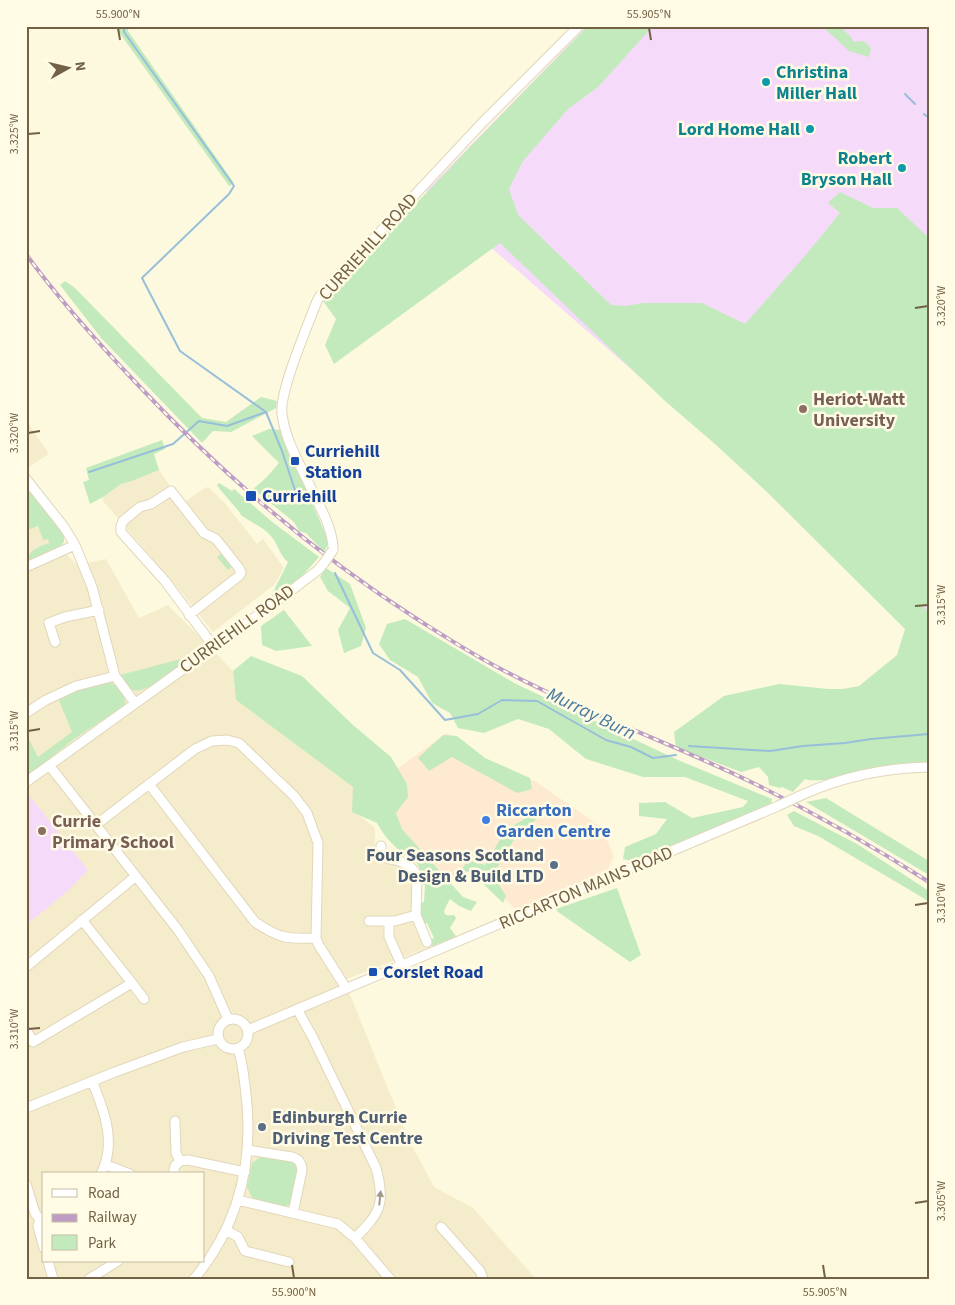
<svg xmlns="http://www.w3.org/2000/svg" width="955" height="1305" font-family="'Source Sans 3',sans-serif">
  <rect width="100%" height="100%" fill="#fdf9de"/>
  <path fill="#f5eccc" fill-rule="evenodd" d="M26,420L49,454L26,469Z
    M159,470L182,504L203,489L208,487L224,502L257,544L263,539L284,568L274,585L213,632L178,588L103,501V497L121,484L132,481Z
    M38,526L77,565L106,559L139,618L168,605L233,671L236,700L353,787L354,811L375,828V844L411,869L412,903L432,946L344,980L408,1138L434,1187L473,1208L536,1279H26V531ZM44,1174H204V1261H44Z"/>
  <path fill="#feead0" d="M447,733L502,776L535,781L601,827L614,856L607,871L516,910L473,869L441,882L396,846L373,786Z"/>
  <path fill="#f5dbf9" d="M587,26H929V628L426,191Z
    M26,791L88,870L68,891L26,925Z"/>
  <path fill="#c3eabc" d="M119,26H128V31L234,183L229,186L119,32Z
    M588,26H653L598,87L568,109L523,161L509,189L518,215L611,305L625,306L643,303H702L745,324L804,257L840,213L828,203L840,192L873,208H897L929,238V602L924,607L929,612V766C910,768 815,785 805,779L793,792L782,787L780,788L769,785L768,777L759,767L741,772L676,747L674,732L724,696L779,684L828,689H843L859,686L897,655L905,629L767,492L715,444L665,401L500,243L334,364L325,345L336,319L323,301L473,144Z
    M822,26H840L851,37L854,42L864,41L871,48L869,57L849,51Z
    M65,281L75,288L202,418L226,422L261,397L277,401L276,408L231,432L213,431L202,443L102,339L60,285Z
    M269,429L280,430L329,542L324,552L306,533L299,531L294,522L253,489L267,477L279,463L252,436Z
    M162,440L165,449L154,454L159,470L132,481L121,484L103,497L90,504L83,482L89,480L86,468Z
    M219,483L232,491L234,489L271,521L319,557L304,574L270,602C274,587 282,576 288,562C279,555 278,543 270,535C263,527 250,522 241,515C239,510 221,492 217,485Z
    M26,487L38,500L64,535V542L61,546L26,561C30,549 39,547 49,543L48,539L43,540L38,526L26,531Z
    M222,552L233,565L228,570L217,557Z
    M326,568L350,584L366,628L361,646L344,653L338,630L350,608L328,591L320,577Z
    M284,610L312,646L276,651L262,645L261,626Z
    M405,619L516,684L678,760L772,799L771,805L710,831L631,861L623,859L625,847L656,834L667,819L639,816V803L665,802L692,818L743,807L748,801L685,777H643L586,759L549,729L518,719L484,733L458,728L450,713L432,703L418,677L390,660L379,644L387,624Z
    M251,656L302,676L353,725L391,757L407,784L408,797L396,813L402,829L463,897L477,902L471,911L459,906L450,899C447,905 437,918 454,915L456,918L450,928L456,936L455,937L432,946L430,940L434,938L427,923L423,924L420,913V903L424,902L425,885H422C422,876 421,865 413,859C410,857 406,857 403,854C392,844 384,836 377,823L352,812L353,787L236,700L233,671Z
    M185,658L187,661C176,669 142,699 129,688C125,686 122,678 120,675Z
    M110,683C121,686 125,693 125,705L74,739L26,777V767L28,766L26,762V734L38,757L72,732L58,698L84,688Z
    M443,735L457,736L485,758L530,778L532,789L517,793L452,757L429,771L418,758Z
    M826,798L929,861V875L806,802Z
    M531,810H537V817L527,833L516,836L496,870L498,883L506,896L503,903L471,872L461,871L468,860L485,865L505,831L524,819Z
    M794,811L857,844L929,891V902L920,896L818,836L794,826L787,815Z
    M617,888L641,955L630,962L558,912L556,909Z
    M262,1156L291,1161L297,1165L298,1171L292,1203C282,1211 265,1203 253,1200L247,1187L252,1163Z"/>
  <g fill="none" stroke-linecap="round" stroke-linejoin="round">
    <path stroke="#98bfd9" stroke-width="2" d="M124,26V32L234,186L229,194L142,278L180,351L266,412L282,451L297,496
      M905,94L915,104
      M924,114L929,118
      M89,472L173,444L199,421L227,426L266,412
      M335,573L373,653L400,670L445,720L478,714L502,700L537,701L606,740L631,747L653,758L676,755
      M689,746L770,751L803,746L845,743L871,739L929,734"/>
    <defs>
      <path id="minor" d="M26,479L64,527L75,545L92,587L115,676L135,703
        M333,550C333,527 319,506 310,486C299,463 285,439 282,414C279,392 308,325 317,301L320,296L483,122L579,26
        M26,567L75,545
        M189,615L239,576L241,573L239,568L216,539L204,533L171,491L151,504L140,507L123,521L121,526V532L165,581L214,647
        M55,642L49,623L65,617L99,610
        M26,713L46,700L76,686L115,676
        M49,765L178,930L209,976L228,1019
        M26,782L275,603L318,570L324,563
        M149,784L255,922C280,939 287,939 316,938
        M804,794C842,777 887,768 929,767
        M97,824L195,749L212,741L227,740L239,743L294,796L307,813L318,843L316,938L318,944L346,988
        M416,915L427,942
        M369,921H395L416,915L417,876C411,861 395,860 381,857V846
        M389,921V937L402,966
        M26,967L136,876
        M132,983L144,999
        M297,1009L312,1036L376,1168C386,1204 380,1213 355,1238
        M218 1034a15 15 0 1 1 30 0a15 15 0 1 1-30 0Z
        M248,1030L778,806
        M28,1033L33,1042L132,983L82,920
        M92,1081C104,1110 117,1143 101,1174
        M26,1108L115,1072L183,1047L218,1039
        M248,1150L292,1157C299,1159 301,1162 302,1170L293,1213
        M180,1161L188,1160L245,1172
        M106,1165L130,1174
        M173,1174L175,1166L180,1161L176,1153L175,1121
        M26,1184L35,1213L40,1219L38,1226L44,1248
        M238,1200L338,1224L355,1238L390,1279
        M441,1227L480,1271L483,1279
        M226,1230L238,1237L245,1251L289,1262
        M48,1261L53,1279
        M89,1279L118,1261
        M194,1279C239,1225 254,1163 246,1094C244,1079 243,1063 238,1049"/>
    </defs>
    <use href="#minor" stroke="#e1d6ba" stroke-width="11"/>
    <use href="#minor" stroke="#fff" stroke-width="9"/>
    <defs>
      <path id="rail" d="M26,254C60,301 99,344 139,386C223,475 314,553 417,619C444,636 470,653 499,668C580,711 666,741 749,781C811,811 871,845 929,882"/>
    </defs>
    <use href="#rail" stroke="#bd9dc5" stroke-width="4"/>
    <use href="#rail" stroke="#fffbe5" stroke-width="2" stroke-dasharray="5.5" stroke-linecap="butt"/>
    <defs>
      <path id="minor-bridge" d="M324,563L333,550
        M778,806L804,794"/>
    </defs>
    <use href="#minor-bridge" stroke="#e1d6ba" stroke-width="11" stroke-linecap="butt"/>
    <use href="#minor-bridge" stroke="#fff" stroke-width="9"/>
  </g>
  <defs><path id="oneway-solid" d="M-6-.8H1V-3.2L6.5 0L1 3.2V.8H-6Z" transform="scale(1.25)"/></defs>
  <use fill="#a49886" href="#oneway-solid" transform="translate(380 1198) rotate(-84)"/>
  <path fill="none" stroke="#736145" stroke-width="2" d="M118,28L120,40M649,28L651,40M28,134L40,133M915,308L928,306M28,433L40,431M915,606L928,605M28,731L40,729M915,905L928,903M28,1029L40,1028M915,1203L928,1201M292,1265L294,1278M823,1265L825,1278"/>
  <g fill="#0f9aa8" stroke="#fffbe5" stroke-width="2">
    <circle cx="766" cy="82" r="5"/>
    <circle cx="810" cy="129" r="5"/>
    <circle cx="902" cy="168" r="5"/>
  </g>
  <g fill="#8d6e63" stroke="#fffbe5" stroke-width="2">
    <circle cx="803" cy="409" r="5"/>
    <circle cx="42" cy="831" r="5"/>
  </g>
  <g fill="#1a4fb4" stroke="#fffbe5" stroke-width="2">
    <rect x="290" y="456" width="10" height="10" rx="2.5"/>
    <rect x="245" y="490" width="12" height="12" rx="2.5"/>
    <rect x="368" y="967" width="10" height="10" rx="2.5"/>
  </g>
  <circle fill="#3f7fe0" stroke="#fffbe5" stroke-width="2" cx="486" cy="820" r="5"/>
  <g fill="#5c6f8a" stroke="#fffbe5" stroke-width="2">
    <circle cx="554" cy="865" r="5"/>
    <circle cx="262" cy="1127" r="5"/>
  </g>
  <g text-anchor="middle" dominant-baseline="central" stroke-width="5" stroke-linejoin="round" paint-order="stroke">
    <g font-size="18" font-weight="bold" fill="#0d838f" stroke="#fffbe5" text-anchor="end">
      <text x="776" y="72" text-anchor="start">Christina<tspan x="776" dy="21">Miller Hall</tspan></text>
      <text x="800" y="129">Lord Home Hall</text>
      <text x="892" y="158">Robert<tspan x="892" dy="21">Bryson Hall</tspan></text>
    </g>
    <g font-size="18" fill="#736145" stroke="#fffbe5">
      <text transform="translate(368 247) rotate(-48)">CURRIEHILL ROAD</text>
      <text transform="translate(237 629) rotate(-36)">CURRIEHILL ROAD</text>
      <text transform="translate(586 888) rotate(-23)">RICCARTON MAINS ROAD</text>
    </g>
    <g font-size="18" font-weight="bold" fill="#785e54" stroke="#fffbe5" text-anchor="start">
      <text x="813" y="399">Heriot-Watt<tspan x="813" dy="21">University</tspan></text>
      <text x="52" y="821">Currie<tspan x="52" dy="21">Primary School</tspan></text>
    </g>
    <g font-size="18" font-weight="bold" fill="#164399" stroke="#fffbe5" text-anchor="start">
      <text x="305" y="451">Curriehill<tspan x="305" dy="21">Station</tspan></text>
      <text x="262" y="496">Curriehill</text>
      <text x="383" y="972">Corslet Road</text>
    </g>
    <g font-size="18" font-weight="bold" fill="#366cbe" stroke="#fffbe5" text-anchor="start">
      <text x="496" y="810">Riccarton<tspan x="496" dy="21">Garden Centre</tspan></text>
    </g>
    <g font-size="18" font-weight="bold" fill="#4e5e75" stroke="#fffbe5" text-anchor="end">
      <text x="544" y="855">Four Seasons Scotland<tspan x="544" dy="21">Design &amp; Build LTD</tspan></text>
      <text x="272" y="1117" text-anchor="start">Edinburgh Currie<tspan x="272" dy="21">Driving Test Centre</tspan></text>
    </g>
    <g font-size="19" font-style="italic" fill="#46799d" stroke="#fffbe5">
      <text transform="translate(591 714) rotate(26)">Murray Burn</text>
    </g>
  </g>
  <rect width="955" height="1305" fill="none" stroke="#fffbe5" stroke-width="55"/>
  <rect x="42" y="1172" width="162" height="90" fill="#fffbe5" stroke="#c7bda5"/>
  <rect x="52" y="1189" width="25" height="8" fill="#ffffff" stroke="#c7bda5"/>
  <text x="88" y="1198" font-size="15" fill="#736145">Road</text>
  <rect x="52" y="1214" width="25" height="8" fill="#bd9dc5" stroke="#c7bda5"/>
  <text x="88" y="1222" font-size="15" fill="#736145">Railway</text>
  <rect x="52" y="1235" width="25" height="15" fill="#c3eabc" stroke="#c7bda5"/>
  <text x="88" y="1248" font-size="15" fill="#736145">Park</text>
  <g transform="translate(68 68) rotate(82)" stroke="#fffbe5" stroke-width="4" paint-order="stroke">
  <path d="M0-4L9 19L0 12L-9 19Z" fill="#736145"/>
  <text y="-8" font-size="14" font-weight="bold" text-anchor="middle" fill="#736145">N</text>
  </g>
  <rect x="28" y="28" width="900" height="1250" fill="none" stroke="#736145" stroke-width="2"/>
  <g font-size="12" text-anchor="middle" fill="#736145">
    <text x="118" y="18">55.900°N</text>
    <text x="649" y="18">55.905°N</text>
    <text transform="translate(14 134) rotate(-90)" y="4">3.325°W</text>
    <text transform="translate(941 306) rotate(-90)" y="4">3.320°W</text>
    <text transform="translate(14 433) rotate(-90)" y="4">3.320°W</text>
    <text transform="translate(941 605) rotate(-90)" y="4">3.315°W</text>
    <text transform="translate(14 731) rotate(-90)" y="4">3.315°W</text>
    <text transform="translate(941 903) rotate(-90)" y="4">3.310°W</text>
    <text transform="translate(14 1029) rotate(-90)" y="4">3.310°W</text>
    <text transform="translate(941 1201) rotate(-90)" y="4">3.305°W</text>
    <text x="294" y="1296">55.900°N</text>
    <text x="825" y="1296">55.905°N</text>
  </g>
</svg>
